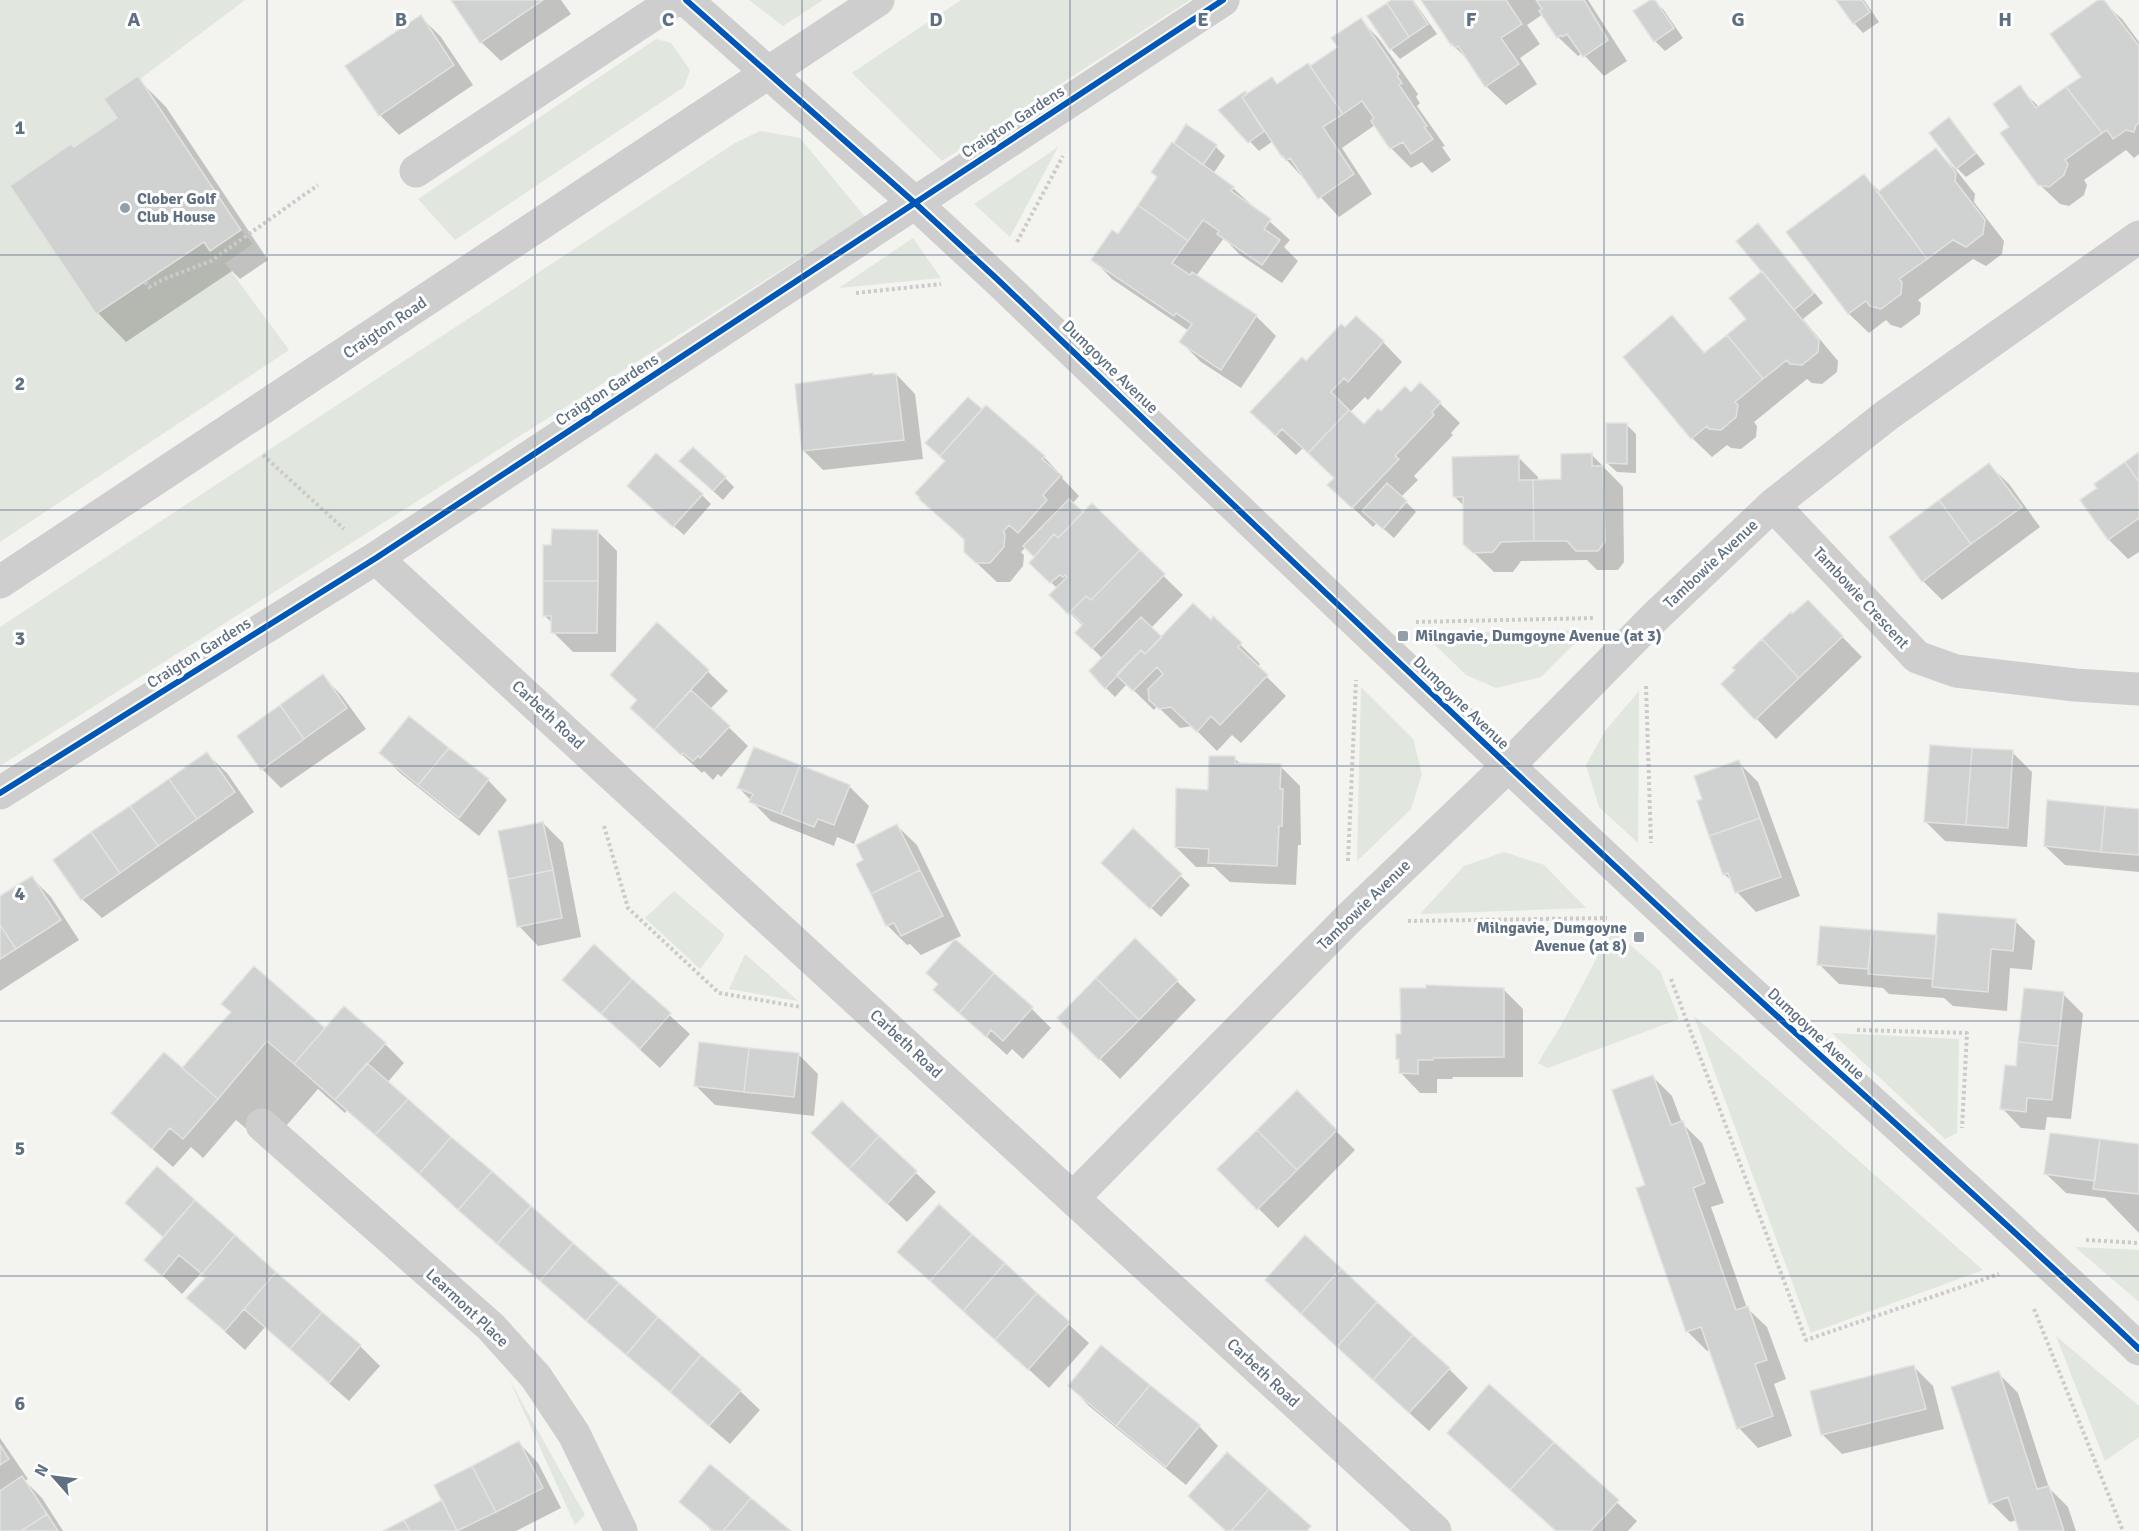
<svg xmlns="http://www.w3.org/2000/svg" width="2139" height="1531" font-family="Signika,sans-serif">
  <rect width="100%" height="100%" fill="#f3f3f0"/>
  <path fill="#e1e6de" d="M0,0H245L140,79L241,230L253,244L225,263L289,350L0,542Z
    M749,0H823L783,26Z
    M961,0H1190L942,161L852,73Z
    M656,39L671,43L690,70L684,87L455,240L418,199Z
    M760,131L800,138L865,217L0,766V627L735,143Z
    M1058,147L1010,237L974,204Z
    M913,238L941,278L839,288Z
    M1588,630L1541,677L1496,688L1466,675L1423,633Z
    M1361,687L1413,739L1422,774L1411,809L1357,861Z
    M1639,691L1638,843L1599,807L1586,765L1605,731Z
    M1504,852L1544,865L1586,908L1420,914L1464,866Z
    M674,891L724,934L722,940L700,969L645,918Z
    M1612,929L1660,971L1679,1019L1548,1068L1538,1063L1563,1022Z
    M745,954L798,1001L729,989Z
    M1694,1016L1983,1270L1811,1333Z
    M1832,1033L1959,1039L1957,1133L1945,1139Z
    M2075,1247L2139,1250V1302Z
    M2056,1336L2139,1406V1437L2105,1461Z
    M509,1379L585,1515L575,1525Z"/>
  <path fill="#0003" d="M452,0H561L571,14L501,61L481,42Z
    M1394,0H1413L1437,34L1400,59L1391,49Z
    M1423,0H1588L1627,61L1604,76L1584,55L1581,54L1578,56L1558,37L1543,14L1527,25L1540,44L1520,58L1537,84L1506,105L1486,86L1471,63L1452,44Z
    M1652,0L1663,9L1683,38L1665,51L1655,41Z
    M1838,0H1864L1879,22L1863,33L1854,23Z
    M2101,0L2122,19L2139,42V154L2134,158L2126,150L2084,180L2087,185L2084,195L2069,206L2060,204L2039,184L2011,127L2019,87L2040,108L2083,77Z
    M421,17L441,37L473,85L399,135L380,115Z
    M1361,20L1380,40L1418,94L1416,97L1420,103L1417,106L1445,146L1442,147L1451,160L1432,173L1422,162L1411,168L1391,148L1375,125L1342,148L1372,194L1339,217L1283,156L1273,141L1259,151L1220,110L1245,93L1247,95L1272,79L1279,85L1311,68L1340,47Z
    M137,78L166,107L268,260L240,279L232,271L126,342L98,313L12,186L74,149L119,118Z
    M1949,119L1985,164L1966,177L1957,168L1956,170L1975,194L1974,202L2004,241L2002,254L1986,266L1973,259L1918,300L1921,303L1920,314L1901,328L1891,325L1886,320L1869,333L1849,314L1789,232L1864,176L1880,192L1936,150L1955,169L1957,168Z
    M1187,126L1216,147L1225,156L1213,174L1233,188L1290,240L1284,247L1298,261L1282,283L1239,254L1224,238L1196,276L1256,316L1276,336L1241,388L1201,362L1181,342L1189,331L1112,279L1093,259L1118,236L1182,149Z
    M1767,235L1823,303L1803,319L1838,361L1837,372L1822,384L1812,383L1807,379L1754,422L1757,426L1756,437L1741,449L1731,448L1727,445L1712,457L1692,438L1672,317L1706,354L1749,319L1764,272Z
    M1383,342L1402,362L1368,400L1365,397L1350,412L1364,426L1411,394L1420,384L1460,423L1451,433L1453,435L1414,476L1418,480L1401,497L1416,512L1394,538L1377,523L1373,527L1349,504L1335,478L1303,448L1296,455L1272,432L1306,363Z
    M896,374L915,394L923,459L823,470L804,451L875,377Z
    M968,399L1044,457L1063,477L1062,478L1079,496L1072,504L1083,514L1092,506L1183,595L1151,628L1162,639L1211,622L1213,618L1260,664L1257,667L1286,696L1241,743L1232,735L1217,751L1192,726L1180,728L1157,706L1154,710L1127,684L1115,697L1106,688L1103,659L1077,633L1083,626L1051,595L1057,588L1031,563L1036,557L1026,547L1021,552L1024,555L1023,566L1010,582H997L965,552V541L921,499L947,462L936,453Z
    M1626,424L1636,434V473L1617,472L1607,463Z
    M1591,454L1623,487L1624,562L1618,570H1597L1587,560L1521,561L1513,572H1494L1465,544L1464,506L1454,496L1518,457L1538,477V481H1562Z
    M2139,454V552L2128,559L2109,540L2082,501Z
    M1989,465L2009,484L2040,527L1942,600L1923,581Z
    M691,471L725,478L734,487L723,500Z
    M702,495L711,504L684,535L639,496Z
    M597,531L617,551L616,652H573L553,632V624L545,616L553,547Z
    M1808,602L1862,657L1776,739L1723,684Z
    M658,624L728,691L710,709L748,746L721,777L718,774L713,780L704,771L702,773L652,727L638,701L612,675Z
    M323,676L342,696L366,729L281,788L262,769Z
    M2012,752L2032,772L2027,847L1945,841L1925,821Z
    M381,753L488,780L507,800L479,836L400,773Z
    M207,754L227,773L254,812L102,918L82,899Z
    M1234,758L1241,764L1280,766L1300,786L1301,845H1298L1296,885L1230,882L1214,867H1196L1176,847Z
    M1738,762L1758,782L1800,896L1756,912L1737,892L1734,883L1724,874L1704,799Z
    M849,786L869,806L854,844L837,837L834,846L771,821L739,788Z
    M2139,811V872L2065,865L2045,846Z
    M543,823L563,843L581,937L538,946L519,926Z
    M897,826L917,845L961,936L921,955L910,944L907,945L887,925L865,861Z
    M1133,830L1190,885L1161,917L1112,872Z
    M32,878L51,897L79,940L0,991V898Z
    M2015,921L2035,941L2032,970L2010,968L2007,1011L1953,1006L1944,998L1889,994L1883,988L1839,984L1819,964L1822,927L1938,936Z
    M1135,940L1196,1000L1120,1079L1059,1018Z
    M594,946L690,1034L660,1068L564,980Z
    M254,969L325,1030L385,1044L404,1063L387,1083L740,1391L760,1410L730,1444L347,1110L345,1113L318,1089L268,1147L236,1120L203,1158L191,1147L173,1167L133,1132L232,1012Z
    M1503,989L1523,1009V1077H1453L1452,1079H1437V1093H1420L1401,1073L1400,1061L1397,1059L1403,1036L1428,990Z
    M935,990L1031,1008L1051,1028L1023,1059L1012,1049L1007,1055Z
    M2063,994L2083,1014L2071,1119L2047,1117L2045,1130L2021,1128L2002,1108L2017,1068Z
    M798,1054L818,1074L814,1116L715,1105L695,1085Z
    M1653,1077L1672,1096L1682,1123L1702,1143L1724,1203L1711,1207L1747,1308L1767,1327L1786,1379L1774,1384L1792,1436L1758,1448L1739,1428L1711,1349L1707,1351L1687,1331L1647,1185Z
    M1297,1092L1355,1150L1278,1228L1219,1169Z
    M842,1103L936,1192L907,1222L833,1153Z
    M2139,1146V1233L2105,1198L2066,1193L2046,1174Z
    M157,1168L360,1346L380,1366L349,1401L265,1327L245,1350L188,1298L206,1279L200,1274L182,1294L146,1260L164,1238L127,1203Z
    M939,1207L1089,1343L1049,1388L899,1251Z
    M1286,1300L1449,1369L1468,1388L1429,1431Z
    M1914,1367L1933,1386L1944,1429L1842,1454L1823,1435Z
    M1998,1373L2018,1393L2049,1488L2068,1507L2076,1531H2020L2017,1520L2010,1522L1991,1503Z
    M1070,1386L1199,1426L1218,1446L1186,1485L1089,1406Z
    M1490,1386L1637,1521L1628,1531H1556L1449,1433Z
    M0,1438L28,1479L25,1481L42,1498L63,1531H0Z
    M519,1443L538,1463L561,1508L516,1531H386L444,1501Z
    M681,1501L786,1531H712Z"/>
  <path fill="#d0d1d1" stroke="#e2e2e0" stroke-width="1.5" d="M451,0H543L480,43Z
    M1391,0H1412L1428,24L1409,37L1387,3Z
    M1421,0H1506L1522,24L1501,38L1519,64L1485,87L1458,46L1455,48L1452,44L1451,45Z
    M1536,0H1584L1608,40L1583,57L1567,34L1562,37L1561,35L1557,38L1539,11L1542,9Z
    M1650,0H1655L1674,28L1654,42L1633,11Z
    M1836,0H1862L1870,12L1853,24Z
    M2098,0H2104L2139,46V123L2136,125L2134,132L2126,130L2113,139L2107,130L2102,133L2066,87L2081,77L2050,34Z
    M1387,3L1409,37L1390,50L1367,16Z
    M421,15L454,65L379,116L345,66Z
    M1361,18L1399,74L1397,76L1402,83L1399,85L1427,126L1424,127L1433,139L1411,154L1403,142L1390,149L1371,121L1374,118L1362,101L1343,114L1310,66L1338,47L1331,38Z
    M1308,63L1343,114L1323,127L1354,174L1318,199L1290,158L1286,161L1283,156L1282,157L1242,97L1272,77L1277,84Z
    M138,76L241,230L210,251L204,242L96,314L10,186L71,144L74,147L117,118L104,99Z
    M2020,85L2036,108L2066,87L2102,133L2065,160L2068,164L2064,175L2049,187L2038,185L2000,133L2009,127L1993,104Z
    M1245,91L1247,94L1242,97L1264,131L1248,143L1218,110Z
    M1949,117L1976,153L1956,169L1929,133Z
    M1186,124L1217,145L1203,165L1174,143Z
    M1172,142L1234,187L1231,191L1271,219L1264,229L1280,240L1262,265L1217,234L1219,231L1203,220L1188,241L1138,205L1157,177L1151,172Z
    M1936,148L1956,173L1955,181L1985,220L1983,234L1966,247L1953,240L1927,259L1878,192Z
    M1864,174L1927,259L1899,279L1902,282L1901,294L1881,309L1870,306L1866,301L1848,314L1786,232Z
    M1138,205L1188,241L1172,263L1190,275L1192,272L1257,315L1221,370L1179,342L1192,324L1176,313L1174,316L1091,260L1112,230L1118,234Z
    M1758,223L1814,293L1794,310L1736,241Z
    M1762,271L1819,340L1818,352L1802,365L1790,364L1787,360L1763,379L1727,335L1746,319L1729,298Z
    M1672,315L1704,353L1727,335L1763,379L1735,402L1738,405L1736,417L1721,430L1709,429L1707,426L1691,439L1623,357Z
    M1356,316L1384,341L1348,382L1344,378L1331,392L1349,410L1308,453L1282,429L1276,436L1250,412L1302,357L1306,361L1341,324L1345,327Z
    M873,373V375L896,373L904,440L802,451L795,384Z
    M1420,382L1441,402L1432,412L1434,415L1395,456L1399,459L1352,508L1327,485L1334,478L1308,453L1349,410L1364,424L1378,409L1381,411L1405,386L1411,392Z
    M968,397L982,409L940,456L925,443Z
    M986,405L1045,456L1042,459L1061,475L1043,495L1047,500L1018,533L1009,525L1003,532L1005,534L1004,547L990,563H976L964,552V539L919,499L920,498L915,493L945,461L940,456Z
    M1606,423H1627V464L1606,463Z
    M693,447L726,477L713,491L679,461Z
    M2139,452V482L2125,462Z
    M656,453L703,494L673,527L627,486Z
    M1592,453V466H1603L1605,542L1598,551H1576L1567,541H1534L1533,480L1561,479V454Z
    M1519,455V480H1533L1534,541L1501,542L1493,552L1473,553L1463,544V497H1453L1452,457Z
    M2125,462L2139,482V518L2108,540L2080,500L2097,488L2094,484Z
    M1989,463L2022,507L1971,544L1939,500Z
    M1387,483L1407,501L1383,529L1362,511Z
    M1069,499L1083,512L1058,538L1054,534L1034,557L1023,546Z
    M1939,500L1971,544L1922,582L1889,537Z
    M1092,503L1140,550L1091,600L1086,596L1068,614L1049,595L1067,577L1065,575L1063,577L1060,575L1050,583L1029,563L1054,534L1058,538Z
    M552,529L598,530V581H543V545H551Z
    M1140,550L1165,574L1092,649L1075,633L1083,624L1070,612L1086,596L1091,600Z
    M543,581H598L597,633H551V616H543Z
    M1808,600L1843,636L1799,678L1762,639L1791,612L1792,614Z
    M1193,603L1211,620L1213,616L1242,643L1238,647L1268,675L1220,725L1211,716L1197,732L1171,707L1159,709L1149,700L1148,689L1163,674L1157,667L1133,691L1116,675L1141,650L1145,654Z
    M1141,617L1162,637L1145,654L1141,650L1105,689L1089,671Z
    M657,622L709,670L654,730L630,708L637,700L610,675Z
    M1762,639L1799,678L1755,720L1721,684L1735,670L1732,668Z
    M323,674L347,708L304,739L280,705Z
    M691,690L730,726L700,758L698,756L693,761L683,753L681,755L654,730Z
    M280,705L304,739L261,770L237,736Z
    M409,716L449,748L418,785L379,753Z
    M1930,745L1972,748L1966,825L1924,822Z
    M754,747L800,765L781,814L749,802L753,794L737,788Z
    M449,748L489,779L459,818L418,785Z
    M1972,748L2013,750L2008,828L1966,825Z
    M207,752L235,792L197,819L169,779Z
    M1209,756H1235V763L1281,764L1280,789H1283L1282,826H1279L1277,866L1208,863L1209,849L1175,847L1176,788L1208,790Z
    M1739,760L1760,818L1709,836L1697,801L1702,799L1694,776Z
    M800,765L850,785L834,825L818,819L814,827L781,814Z
    M169,779L197,819L158,846L130,806Z
    M2047,800L2105,806L2101,852L2044,846Z
    M130,806L158,846L120,873L91,832Z
    M2105,806L2139,809V855L2101,852Z
    M1760,818L1781,877L1735,893L1728,873L1723,875L1709,836Z
    M543,822L553,870L508,879L498,831Z
    M897,824L920,870L871,894L856,864L863,860L856,845Z
    M1133,828L1182,874L1150,909L1101,863Z
    M91,832L120,873L81,900L53,860Z
    M553,870L562,918L517,927L508,879Z
    M920,870L943,916L901,936L894,923L886,926L871,894Z
    M32,876L61,920L16,949L0,925V896Z
    M1938,913L2016,919L2013,951L1991,949L1988,992L1932,987Z
    M0,925L16,949L0,959Z
    M1820,926L1872,930L1868,969L1817,965Z
    M1872,930L1937,935L1933,979L1868,974Z
    M1135,938L1178,980L1139,1020L1096,978Z
    M955,939L994,973L959,1013L933,990L938,984L926,973Z
    M594,944L632,979L601,1014L562,980Z
    M254,966L325,1028L294,1064L267,1041L218,1099L182,1068L231,1012L221,1004Z
    M994,973L1033,1007L1003,1041L991,1030L986,1037L959,1013Z
    M1096,978L1139,1020L1099,1060L1057,1018Z
    M632,979L671,1013L640,1049L601,1014Z
    M1426,985L1504,988V1057L1434,1058L1433,1060H1418V1074L1399,1073V1059H1396V1034H1401L1400,988H1426Z
    M2024,988L2064,992L2058,1046L2018,1042Z
    M344,1006L386,1043L335,1100L294,1064Z
    M699,1042L749,1048L744,1092L694,1086Z
    M2018,1042L2058,1046L2052,1100L2027,1098L2026,1112L2000,1109L2005,1065L2016,1066Z
    M749,1048L799,1053L794,1097L744,1092Z
    M164,1052L218,1099L183,1139L170,1128L152,1149L111,1113Z
    M367,1063L408,1099L375,1135L335,1100Z
    M1653,1075L1671,1125L1683,1121L1705,1183L1693,1188L1736,1310L1748,1306L1767,1360L1755,1364L1773,1416L1737,1429L1701,1327L1686,1332L1636,1188L1645,1185L1612,1090Z
    M1297,1090L1337,1130L1297,1170L1257,1130Z
    M408,1099L451,1137L419,1174L375,1135Z
    M842,1101L879,1136L849,1169L811,1133Z
    M1257,1130L1297,1170L1257,1210L1217,1169Z
    M2050,1133L2100,1139L2095,1181L2044,1174Z
    M879,1136L917,1171L887,1204L849,1169Z
    M451,1137L492,1171L458,1210L419,1174Z
    M2100,1139L2139,1144V1194L2093,1189Z
    M157,1166L195,1200L163,1237L125,1203Z
    M492,1171L531,1206L497,1244L458,1210Z
    M195,1200L235,1235L202,1274L179,1255L162,1276L144,1260Z
    M939,1204L972,1234L930,1281L897,1252Z
    M531,1206L573,1243L540,1281L497,1244Z
    M972,1234L1005,1263L963,1311L930,1281Z
    M235,1235L276,1272L225,1331L186,1298L206,1277L202,1274Z
    M1305,1235L1341,1268L1301,1314L1265,1280Z
    M573,1243L619,1283L586,1321L540,1281Z
    M1005,1263L1037,1293L995,1340L963,1311Z
    M1341,1268L1377,1302L1337,1347L1301,1314Z
    M276,1272L322,1312L290,1349L244,1309Z
    M619,1283L658,1317L626,1355L586,1321Z
    M1037,1293L1070,1322L1028,1370L995,1340Z
    M1377,1302L1413,1335L1373,1380L1337,1347Z
    M322,1312L361,1345L329,1383L290,1349Z
    M658,1317L701,1355L670,1392L626,1355Z
    M1413,1335L1450,1368L1409,1413L1373,1380Z
    M1101,1345L1150,1385L1116,1426L1068,1386Z
    M701,1355L741,1390L709,1426L670,1392Z
    M1914,1365L1926,1409L1821,1435L1810,1391Z
    M1999,1371L2037,1489L2049,1486L2064,1531H2019L2008,1497L1989,1504L1951,1387Z
    M1489,1384L1554,1442L1510,1490L1447,1433Z
    M1150,1385L1200,1425L1166,1467L1116,1426Z
    M519,1441L543,1488L496,1512L472,1466Z
    M1554,1442L1619,1500L1591,1531H1556L1510,1490Z
    M0,1445L9,1459L0,1465Z
    M1227,1452L1269,1489L1231,1531H1226L1188,1496Z
    M710,1464L751,1498L723,1531H714L679,1502Z
    M472,1466L496,1512L457,1531L434,1485Z
    M22,1476L47,1514L21,1531H0V1491Z
    M1269,1489L1311,1526L1307,1531H1231Z
    M751,1498L791,1531H723Z
    M442,1500L457,1531H410L404,1520Z
    M47,1514L58,1531H21Z
    M404,1520L410,1531H383Z"/>
  <g fill="none" stroke-linecap="round" stroke-linejoin="round">
    <path stroke="#cbcbcb" stroke-width="4" stroke-dasharray="3 3" stroke-linecap="butt" d="M1017,242L1063,156
      M145,282L149,287L164,279L211,261L318,185
      M856,293L941,284
      M263,455L344,529
      M1416,622L1595,618
      M1646,686L1651,843
      M604,826L628,908L719,993L801,1007
      M1348,861L1356,680
      M1408,921L1607,918
      M1671,979L1806,1340L1999,1274
      M1857,1030L1967,1033L1962,1128
      M2086,1240L2139,1243
      M2034,1309L2123,1531"/>
    <path stroke="#cececf" stroke-width="33" d="M686,0L915,203L997,279C1228,500 1459,721 1693,939C1841,1076 1993,1209 2139,1349
      M416,171L675,0
      M1773,505L1917,657L1956,671L2075,685L2139,689
      M376,558L1435,1531
      M0,582L878,0
      M0,793L376,558L1223,0
      M262,1125L491,1327L536,1377L574,1434L621,1531
      M1073,1198L1346,921L1508,766L1655,617L1773,505L1887,415L2139,237"/>
    <defs>
      <path id="cycleway" d="M686,0L915,203L997,279C1228,500 1459,721 1693,939C1841,1076 1993,1209 2139,1349
        M0,793L376,558L1223,0"/>
    </defs>
    <use href="#cycleway" stroke="#fff" stroke-width="10"/>
    <use href="#cycleway" stroke="#0057b8" stroke-width="6"/>
  </g>
  <path fill="none" stroke="#607083" stroke-width="1.5" stroke-opacity="0.55" d="M267,0V1531M535,0V1531M802,0V1531M1070,0V1531M1337,0V1531M1604,0V1531M1872,0V1531M0,255H2139M0,510H2139M0,766H2139M0,1021H2139M0,1276H2139"/>
  <g fill="#939ea9" stroke="#fff" stroke-width="2">
    <circle cx="125" cy="208" r="6"/>
    <rect x="1397" y="630" width="12" height="12" rx="3"/>
    <rect x="1633" y="931" width="12" height="12" rx="3"/>
  </g>
  <g text-anchor="middle" dominant-baseline="central" stroke-width="6" stroke-linejoin="round" paint-order="stroke">
    <g font-size="16" fill="#607083" stroke="#fff">
      <text transform="translate(1013 122) rotate(-33)">Craigton Gardens</text>
      <text transform="translate(385 328) rotate(-34)">Craigton Road</text>
      <text transform="translate(1110 367) rotate(44)">Dumgoyne Avenue</text>
      <text transform="translate(607 390) rotate(-33)">Craigton Gardens</text>
      <text transform="translate(1711 564) rotate(-43)">Tambowie Avenue</text>
      <text transform="translate(1861 598) rotate(47)">Tambowie Crescent</text>
      <text transform="translate(199 653) rotate(-32)">Craigton Gardens</text>
      <text transform="translate(1461 703) rotate(44)">Dumgoyne Avenue</text>
      <text transform="translate(548 715) rotate(43)">Carbeth Road</text>
      <text transform="translate(1364 905) rotate(-44)">Tambowie Avenue</text>
      <text transform="translate(1816 1034) rotate(43)">Dumgoyne Avenue</text>
      <text transform="translate(906 1044) rotate(43)">Carbeth Road</text>
      <text transform="translate(467 1308) rotate(43)">Learmont Place</text>
      <text transform="translate(1263 1373) rotate(43)">Carbeth Road</text>
    </g>
    <g font-size="16" font-weight="bold" fill="#607083" stroke="#fff" text-anchor="start">
      <text x="137" y="199">Clober Golf<tspan x="137" dy="18">Club House</tspan></text>
      <text x="1415" y="636">Milngavie, Dumgoyne Avenue (at 3)</text>
      <text x="1627" y="928" text-anchor="end">Milngavie, Dumgoyne<tspan x="1627" dy="18">Avenue (at 8)</tspan></text>
    </g>
  </g>
  <g font-size="20" text-anchor="middle" font-weight="bold" fill="#607083" stroke="#fff" stroke-width="6" stroke-linejoin="round" paint-order="stroke">
    <text x="134" y="26">A</text>
    <text x="401" y="26">B</text>
    <text x="668" y="26">C</text>
    <text x="936" y="26">D</text>
    <text x="1203" y="26">E</text>
    <text x="1471" y="26">F</text>
    <text x="1738" y="26">G</text>
    <text x="2005" y="26">H</text>
    <text x="20" y="134">1</text>
    <text x="20" y="390">2</text>
    <text x="20" y="645">3</text>
    <text x="20" y="900">4</text>
    <text x="20" y="1155">5</text>
    <text x="20" y="1410">6</text>
  </g>
  <g transform="translate(54 1477) rotate(298)" stroke="#ffffff" stroke-width="4.5" paint-order="stroke">
  <path d="M0-4.5L10 22L0 15L-10 22Z" fill="#607083"/>
  <text y="-9" font-size="16" font-weight="bold" text-anchor="middle" fill="#607083">N</text>
  </g>
</svg>
